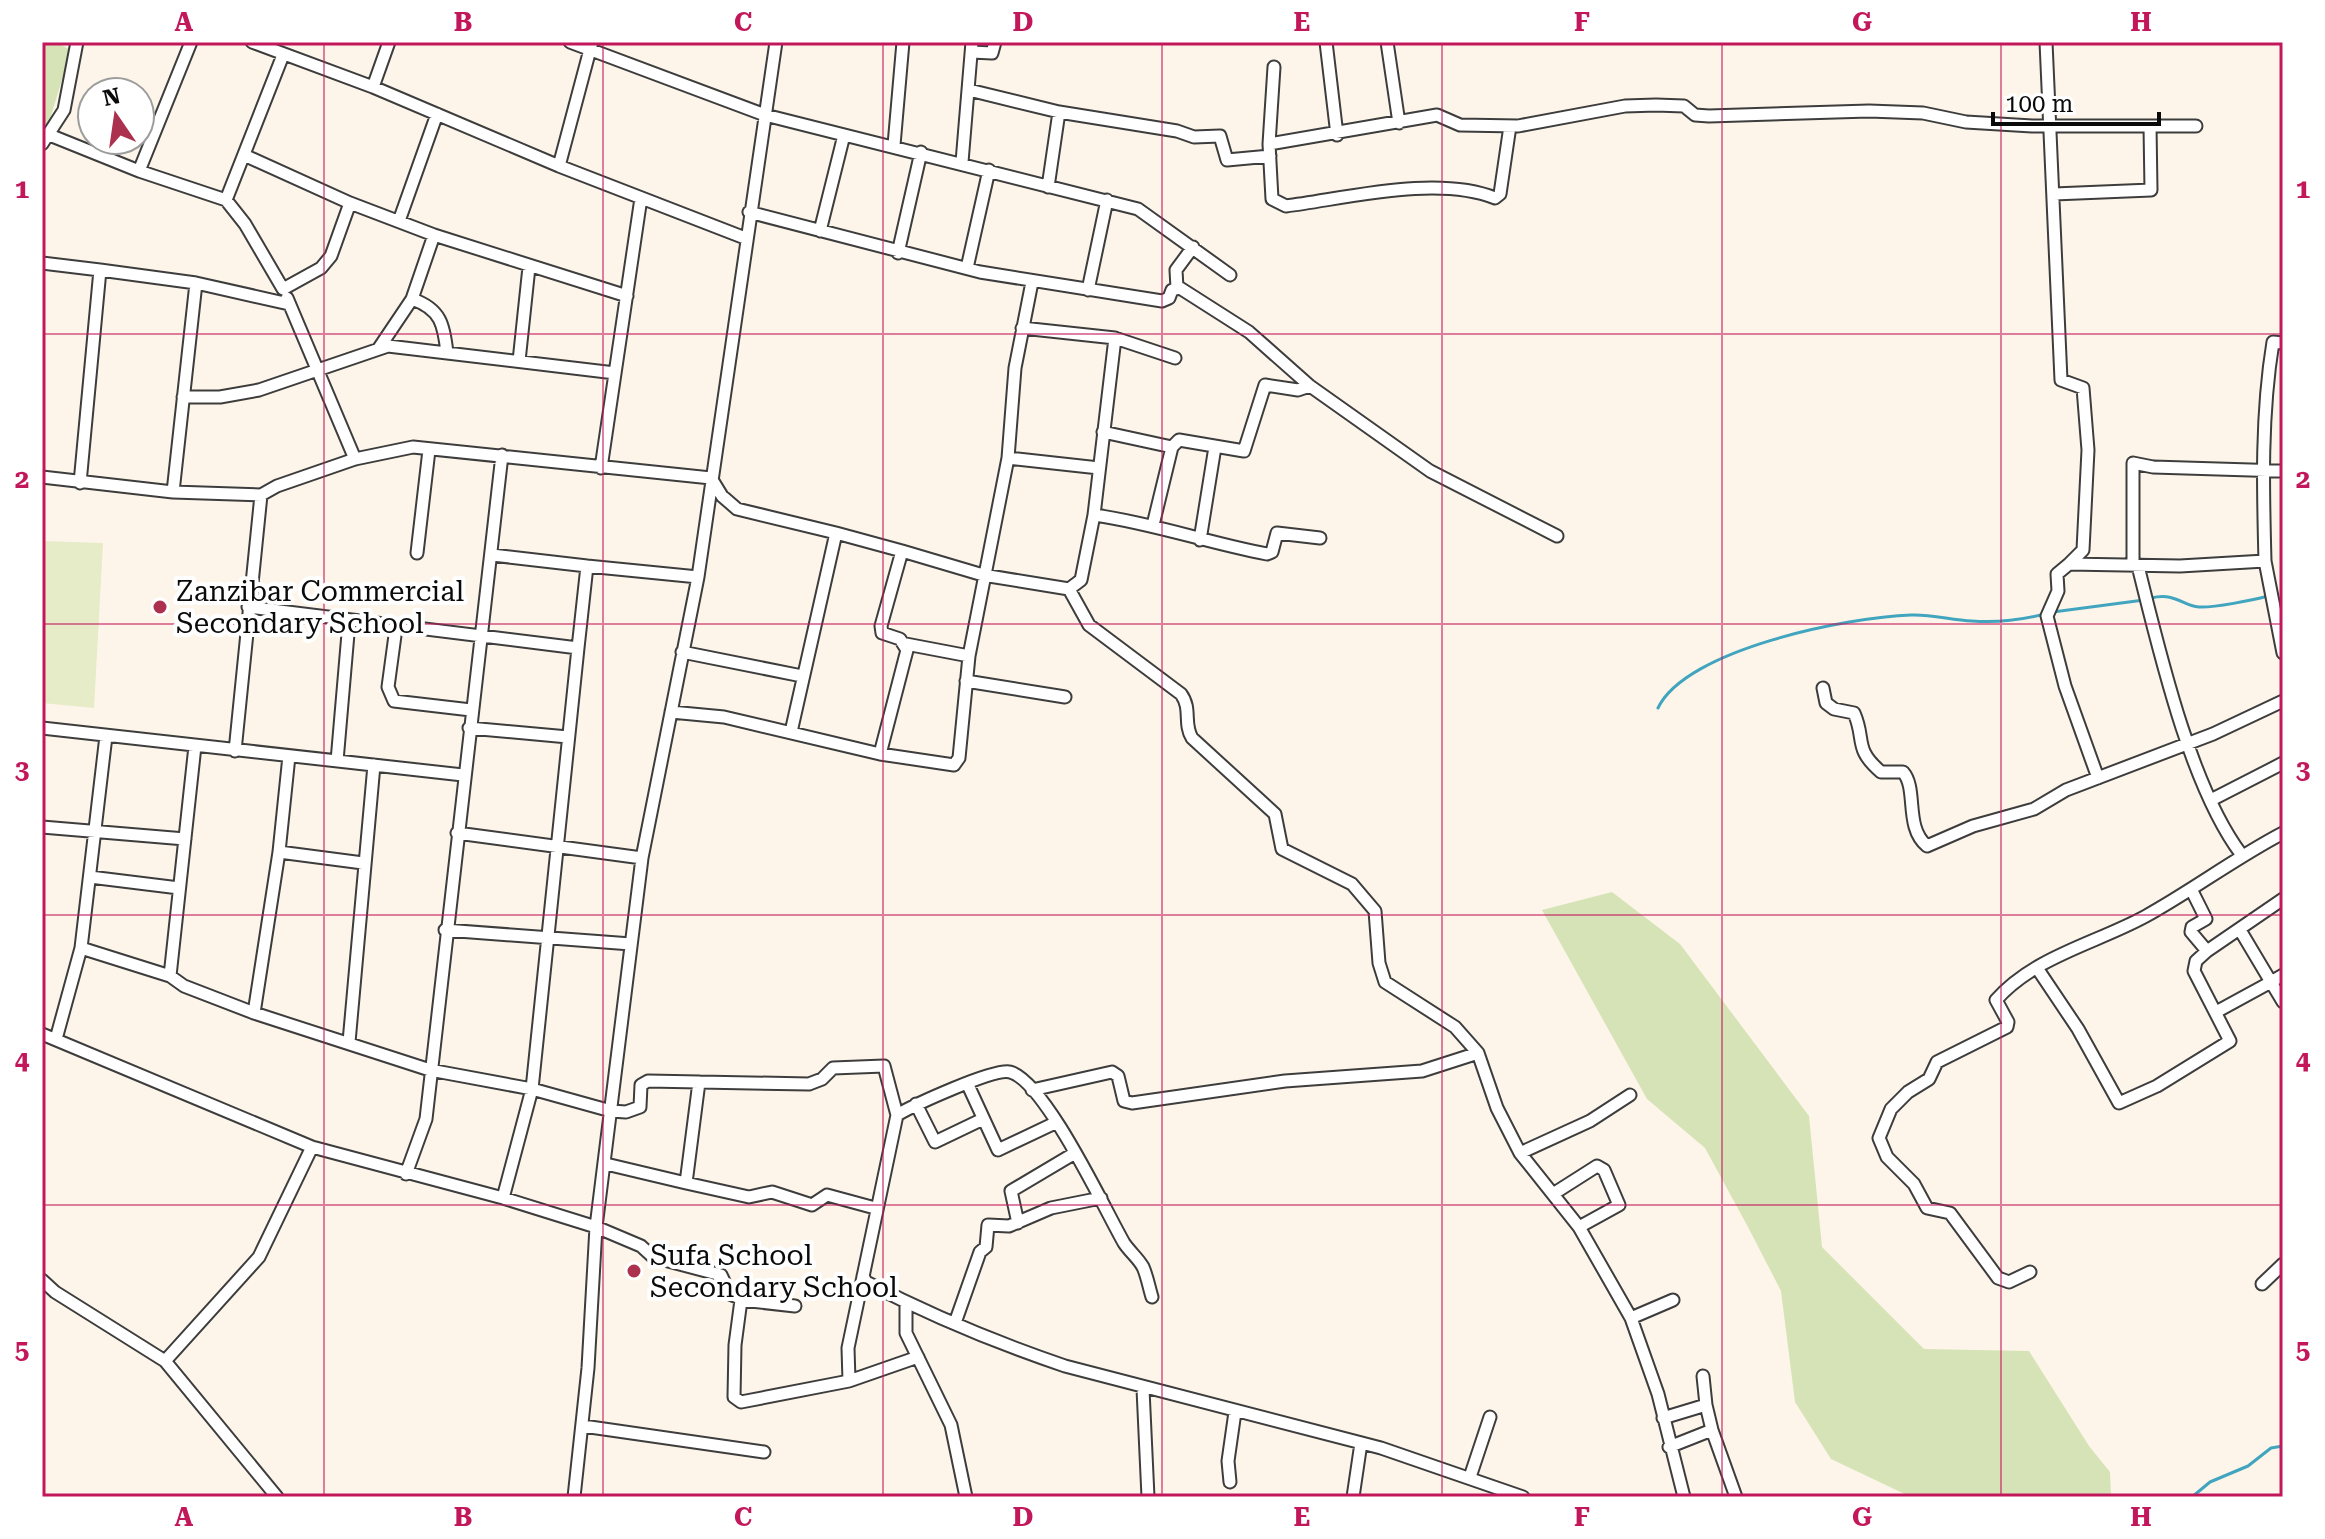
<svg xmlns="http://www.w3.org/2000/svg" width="2325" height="1539" font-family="'Roboto Serif',serif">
  <rect width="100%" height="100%" fill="#fdf5e9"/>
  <path fill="#d6e3b7" d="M42,42H55L71,50L47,129L42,123Z
    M1612,892L1680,944L1809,1116L1822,1247L1924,1349L2029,1351L2089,1446L2110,1472L2111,1497H1911L1831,1459L1795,1402L1781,1291L1748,1227L1705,1148L1647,1099L1542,910Z"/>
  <path fill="#e6ebc8" d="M42,541L103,543L94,708L42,703Z"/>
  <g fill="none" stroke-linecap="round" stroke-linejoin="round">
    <path stroke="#41a5bf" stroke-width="3" d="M2151,598C2176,592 2182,606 2199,607C2214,608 2253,600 2268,596
      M2053,612L2144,600
      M1658,708C1686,649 1849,617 1911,615C1931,614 1951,620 1972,621C1997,623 2021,620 2045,614
      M2192,1497L2210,1482L2248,1466L2271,1448L2283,1446"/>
    <defs>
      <path id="street" d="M252,42L373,87L559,166L745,238
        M570,42L765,115L1138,209L1230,275
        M1326,42L1337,135
        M1387,42L1399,123
        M2046,42L2061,380L2083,388L2088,450L2083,550L2069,564
        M972,52L992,53L995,42
        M1274,67L1269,144L1437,115L1460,125L1518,126L1625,106L1656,105L1684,106L1695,115L1709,116L1869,111L1923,113L1966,122L2032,126H2196
        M373,87L389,42
        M969,90L1059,112L1177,131L1194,137L1220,136L1227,160L1270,156
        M47,134L139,171L226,200L245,224L283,289L321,268L331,256L350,203
        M42,144L64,110L77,42
        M1269,144L1272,199L1286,206C1348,198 1437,175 1495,198L1500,194L1510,126
        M894,145L903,42
        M244,155L350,203L434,235L627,296
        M962,162L972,42
        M559,166L592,42
        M139,171L191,42
        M1048,187L1059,112
        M2054,194L2151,190L2150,126
        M226,200L283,55
        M749,212L980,272L1162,301L1169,298L1172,290L1180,288L1249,332L1310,386L1430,471L1557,536
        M399,221L437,114
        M820,231L844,135
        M898,253L921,152
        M42,263L100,270L80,483
        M967,268L989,170
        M100,270L196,283L289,304
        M1177,288L1176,270L1193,247
        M1088,290L1107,200
        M287,298L355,459
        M412,299C441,309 444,325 447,353
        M1022,328L1115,338L1094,515
        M1115,338L1175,358
        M379,348L412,299L434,235
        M519,361L529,267
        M183,397H220L259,390L388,346L615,373
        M1103,432L1172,447
        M1008,458L1099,468
        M601,468L641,198
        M42,477L173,492L261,495
        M711,478L722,496L737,509L836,533
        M173,492L196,283
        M1153,525L1172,447L1179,440L1244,451L1265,385L1298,390L1310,386
        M1200,540L1215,447
        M417,553L429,450
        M492,555L587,566
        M2265,561L2283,653
        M2133,565V463L2153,467L2283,471
        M2138,566C2159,650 2190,786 2241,854
        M1069,589L1089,625L1181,694C1192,709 1183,723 1192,738L1275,814L1282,849L1352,884L1375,911L1379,963L1385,982L1455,1027L1478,1053L1497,1108L1520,1153L1579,1227L1631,1318L1658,1394L1684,1497
        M248,607L578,648L587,566L698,577
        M396,628L388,687L394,701L471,710
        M906,644L969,656
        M682,652L802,676
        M966,681L1065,697
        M1823,688L1826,703L1834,709L1854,713C1866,740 1853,748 1881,772H1903C1918,789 1904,827 1927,846L1973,826L2034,809L2066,790L2213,734L2283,701
        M671,712L724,717L880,754L954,765L959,758L969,656L1008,458L1015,368L1032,282
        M42,728L463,775
        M469,728L568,737
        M791,732L836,533L902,551
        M235,751L261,495L277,486L355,459L413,447L711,478
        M880,754L907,650L900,639L882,633L881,626L902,551L983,575L1069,589L1081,580L1094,515C1153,523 1208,543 1267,554L1272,552L1277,533L1320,538
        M337,761L349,622
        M2098,778L2065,686L2047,616L2058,591L2057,574L2069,564L2180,566L2265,561C2263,488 2261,415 2273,342L2283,343
        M2211,800L2283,763
        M42,827L185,839
        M457,833L642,858
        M279,852L363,863
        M90,877L179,888
        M2192,891L2206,919L2192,927L2191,932L2207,951L2283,899
        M445,930L631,944
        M2240,930L2271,982L2283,975
        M81,948L170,976L184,986L254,1013L430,1070L532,1089L611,1111L626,1112L640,1107L641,1085L648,1081L809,1084L822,1079L833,1068L884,1066L897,1115L848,1348L849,1381L918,1357
        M2037,968L2078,1029L2119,1103L2157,1086L2230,1041L2194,971L2196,961L2207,951
        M170,976L195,746
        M2216,1012L2271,982L2283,1002
        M254,1013L279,852L289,756
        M42,1034L312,1147L503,1198L596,1227L641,1246L653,1257L721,1275L730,1294L742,1299
        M56,1039L81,948L106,736
        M349,1042L374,765
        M968,1085L998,1150L1055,1123
        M1032,1090L1112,1072L1118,1076L1124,1101L1132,1103L1285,1081L1422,1071L1478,1053
        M916,1104L935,1142L983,1119
        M897,1115C914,1105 994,1068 1010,1072C1045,1081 1105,1210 1124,1243C1130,1252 1138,1258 1143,1267C1147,1276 1149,1287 1152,1297
        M1520,1153L1590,1121L1630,1095
        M606,1164L686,1183L699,1082
        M406,1174L426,1119L502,455
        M686,1183L749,1197L772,1192L812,1205L827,1195L875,1208
        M1553,1194L1597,1166L1604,1170L1619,1205L1579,1227
        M503,1198L532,1089L578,648
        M1018,1223L1011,1191L1075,1153
        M2030,1272L2009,1282L1998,1278L1950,1213L1927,1208L1914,1184L1887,1157L1879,1138L1891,1109L1908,1092L1929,1079L1937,1062L2007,1027L2008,1022L1996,1000C2035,956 2097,943 2146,916C2193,890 2235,858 2283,833
        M863,1276L866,1282C930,1315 997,1343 1065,1366L1381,1448L1523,1497
        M42,1280L55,1292L165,1361L277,1497
        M2262,1284L2283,1264
        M906,1303V1333L951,1425L966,1497
        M795,1306L741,1300L735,1345L734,1397L741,1402L849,1381
        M1631,1318L1673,1300
        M955,1323L980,1252L986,1247L988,1225L1009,1226L1051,1208L1101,1198
        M165,1361L259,1257L312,1147
        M1143,1389L1148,1497
        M1706,1405L1712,1430
        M1663,1418L1706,1405L1703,1376
        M583,1426L764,1452
        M1669,1447L1712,1430L1736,1497
        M1470,1477L1490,1417
        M1230,1482L1228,1461L1235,1412
        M574,1497L588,1368L596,1227L642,858L698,577L776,42
        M1353,1497L1361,1443"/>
    </defs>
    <use href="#street" stroke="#3d3d3d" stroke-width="15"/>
    <use href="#street" stroke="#fff" stroke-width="11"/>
  </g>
  <path fill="none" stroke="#c2185b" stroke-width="2" stroke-opacity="0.55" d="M324,42V1497M603,42V1497M883,42V1497M1162,42V1497M1442,42V1497M1722,42V1497M2001,42V1497M42,334H2283M42,624H2283M42,915H2283M42,1205H2283"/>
  <g fill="#ab314e" stroke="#fff" stroke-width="3">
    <circle cx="160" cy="607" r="8"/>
    <circle cx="634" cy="1271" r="8"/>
  </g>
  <g text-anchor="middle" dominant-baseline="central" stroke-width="8" stroke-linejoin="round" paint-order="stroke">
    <g font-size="28" fill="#0a0a0a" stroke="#fff" text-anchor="start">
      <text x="176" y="591">Zanzibar Commercial<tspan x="176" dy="32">Secondary School</tspan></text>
      <text x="650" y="1255">Sufa School<tspan x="650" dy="32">Secondary School</tspan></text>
    </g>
  </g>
  <rect width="2325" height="1539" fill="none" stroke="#ffffff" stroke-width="88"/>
  <g transform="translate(116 116) rotate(347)"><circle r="38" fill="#ffffff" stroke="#9d9d9d" stroke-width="2"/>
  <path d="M0-6L14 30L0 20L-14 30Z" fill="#ab314e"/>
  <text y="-12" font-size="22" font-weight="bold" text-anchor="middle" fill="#0a0a0a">N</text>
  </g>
  <path d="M1993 112v12h166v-12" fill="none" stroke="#0a0a0a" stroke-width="4"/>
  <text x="2005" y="112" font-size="24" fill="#0a0a0a" stroke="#ffffff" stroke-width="6" paint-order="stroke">100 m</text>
  <rect x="44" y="44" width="2237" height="1451" fill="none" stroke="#c2185b" stroke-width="3"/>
  <g font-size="26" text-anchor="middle" font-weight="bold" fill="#c2185b">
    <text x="184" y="31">A</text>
    <text x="463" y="31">B</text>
    <text x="743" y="31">C</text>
    <text x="1023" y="31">D</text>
    <text x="1302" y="31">E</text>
    <text x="1582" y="31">F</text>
    <text x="1862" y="31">G</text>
    <text x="2141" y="31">H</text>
    <text x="22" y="198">1</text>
    <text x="2303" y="198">1</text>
    <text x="22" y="488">2</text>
    <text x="2303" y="488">2</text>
    <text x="22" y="779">3</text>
    <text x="2303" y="779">3</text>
    <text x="22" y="1069">4</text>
    <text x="2303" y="1069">4</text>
    <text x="22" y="1359">5</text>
    <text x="2303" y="1359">5</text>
    <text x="184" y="1526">A</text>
    <text x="463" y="1526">B</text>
    <text x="743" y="1526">C</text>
    <text x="1023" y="1526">D</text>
    <text x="1302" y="1526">E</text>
    <text x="1582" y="1526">F</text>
    <text x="1862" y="1526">G</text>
    <text x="2141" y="1526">H</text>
  </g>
</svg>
